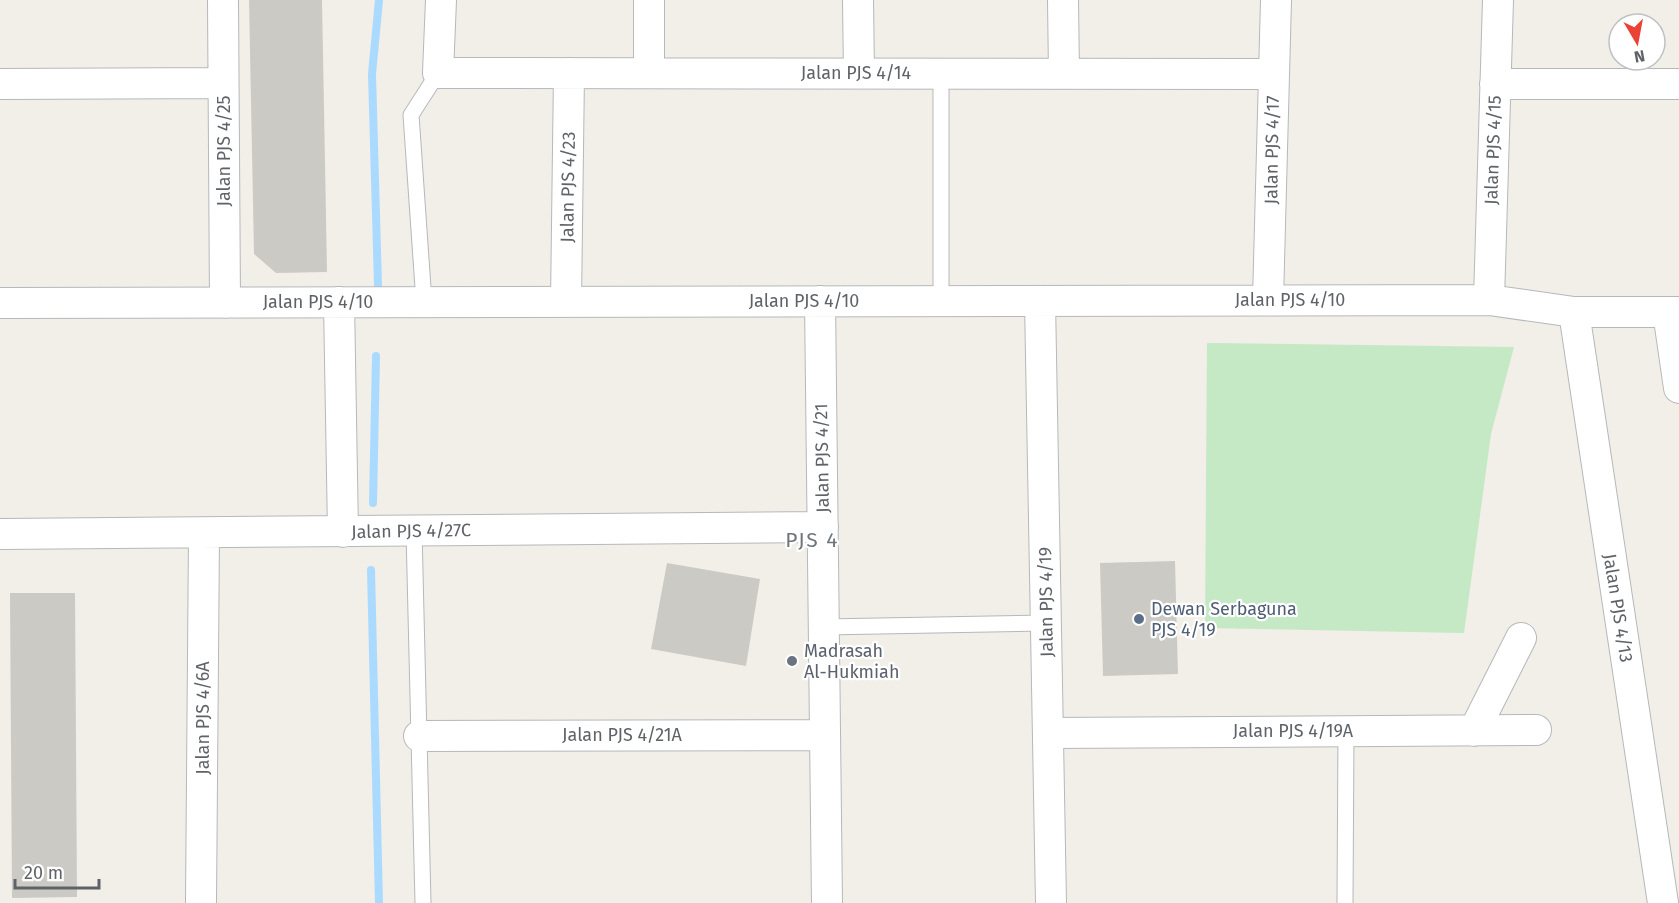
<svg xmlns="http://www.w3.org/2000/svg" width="1679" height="903" font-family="'Fira Sans',sans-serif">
  <rect width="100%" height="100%" fill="#f1efe8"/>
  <path fill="#c5e8c5" d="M1207,343L1514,347L1491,434L1464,633L1205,628Z"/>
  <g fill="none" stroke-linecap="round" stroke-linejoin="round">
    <path stroke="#aadaff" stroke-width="8" d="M378,285L372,74L379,0
      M373,503L376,356
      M371,570L379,903"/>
  </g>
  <path fill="#cccac5" d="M249,0H322L327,272L276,273L254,254Z
    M1175,561L1178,674L1103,676L1100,563Z
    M667,563L760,579L746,666L651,649Z
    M10,593H75L77,897L12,898Z"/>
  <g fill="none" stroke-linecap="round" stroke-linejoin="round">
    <defs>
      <path id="service" d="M941,74V301
        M424,302L411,115L438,73
        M414,531L423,903
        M824,627L1047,623
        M1345,903L1346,731"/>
      <path id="minor" d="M223,0L225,303
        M441,0L438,73L1273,74
        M858,0L859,73
        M1063,0L1064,74
        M649,73V0
        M0,84L223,83
        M1495,84H1679
        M1268,300L1276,0
        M1489,300L1498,0
        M820,301L827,903
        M1040,301L1051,903
        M339,302L343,532
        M566,302L569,73
        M0,303L1489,300L1574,312H1679
        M1574,312L1663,903
        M1668,312L1679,388
        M0,534L823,527
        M1474,731L1521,638
        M1049,733L1536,730
        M419,736L825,735
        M201,903L204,534"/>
    </defs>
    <use href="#service" stroke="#b5b8bc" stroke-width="17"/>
    <use href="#minor" stroke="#b5b8bc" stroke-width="32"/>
    <use href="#service" stroke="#fff" stroke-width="15"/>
    <use href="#minor" stroke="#fff" stroke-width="30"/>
  </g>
  <circle fill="#5c6f8a" stroke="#fff" stroke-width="2" cx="1139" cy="619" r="6"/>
  <circle fill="#6b7280" stroke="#fff" stroke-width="2" cx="792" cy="661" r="6"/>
  <g text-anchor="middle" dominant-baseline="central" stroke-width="4.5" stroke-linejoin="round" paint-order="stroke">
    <g font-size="18" fill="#5f6368" stroke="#fff">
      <text x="856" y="73">Jalan PJS 4/14</text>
      <text transform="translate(1272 150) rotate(-89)">Jalan PJS 4/17</text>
      <text transform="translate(1493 150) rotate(-88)">Jalan PJS 4/15</text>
      <text transform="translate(224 151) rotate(-90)">Jalan PJS 4/25</text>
      <text transform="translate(568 187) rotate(-89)">Jalan PJS 4/23</text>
      <text x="1290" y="300">Jalan PJS 4/10</text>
      <text x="804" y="301">Jalan PJS 4/10</text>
      <text x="318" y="302">Jalan PJS 4/10</text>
      <text transform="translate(822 458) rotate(-91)">Jalan PJS 4/21</text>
      <text transform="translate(411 531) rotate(-1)">Jalan PJS 4/27C</text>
      <text transform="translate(1046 602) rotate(-91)">Jalan PJS 4/19</text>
      <text transform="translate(1618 608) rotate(81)">Jalan PJS 4/13</text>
      <text transform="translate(203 718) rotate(-90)">Jalan PJS 4/6A</text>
      <text x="1293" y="731">Jalan PJS 4/19A</text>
      <text x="622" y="735">Jalan PJS 4/21A</text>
    </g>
    <g font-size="18" fill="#4e5e75" stroke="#fff" text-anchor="start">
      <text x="1151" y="609">Dewan Serbaguna<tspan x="1151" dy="21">PJS 4/19</tspan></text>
    </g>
    <g font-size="18" fill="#5b616d" stroke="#fff" text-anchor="start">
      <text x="804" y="651">Madrasah<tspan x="804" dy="21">Al-Hukmiah</tspan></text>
    </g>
    <g font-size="21" letter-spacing="1.5" fill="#70757a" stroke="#fff">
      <text x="812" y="540">PJS 4</text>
    </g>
  </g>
  <g transform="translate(1637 42) rotate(170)"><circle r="28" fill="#ffffff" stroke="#bfc1c3" stroke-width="1.5"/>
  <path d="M0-4.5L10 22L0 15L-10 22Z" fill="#ea4335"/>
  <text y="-9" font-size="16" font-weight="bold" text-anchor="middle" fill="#5f6368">N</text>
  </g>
  <path d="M15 879v9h84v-9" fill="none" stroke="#5f6368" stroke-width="3"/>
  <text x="24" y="879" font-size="18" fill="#5f6368" stroke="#ffffff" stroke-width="4.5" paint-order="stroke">20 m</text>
</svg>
